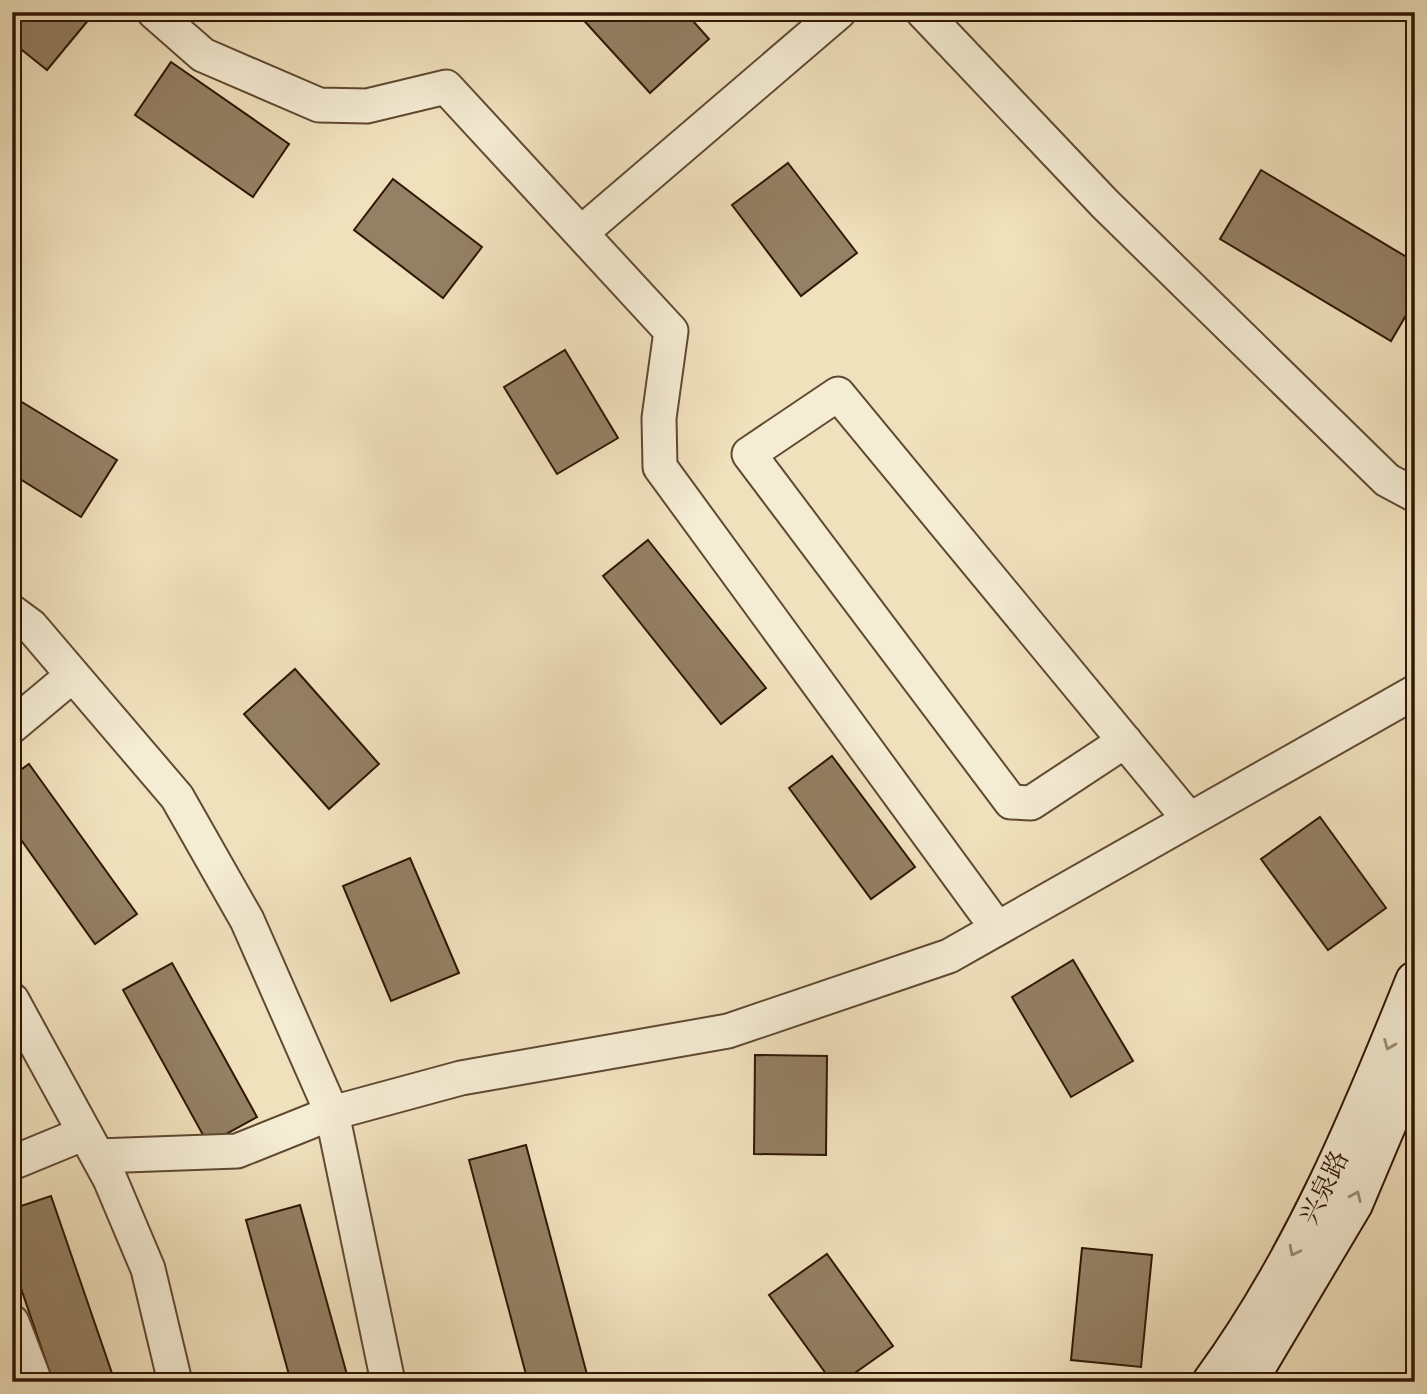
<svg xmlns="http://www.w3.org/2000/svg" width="1427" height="1394" font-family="'IM FELL DW Pica','Noto Serif SC',serif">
  <rect width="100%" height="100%" fill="#f0e1bd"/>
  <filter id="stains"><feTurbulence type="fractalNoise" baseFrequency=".00286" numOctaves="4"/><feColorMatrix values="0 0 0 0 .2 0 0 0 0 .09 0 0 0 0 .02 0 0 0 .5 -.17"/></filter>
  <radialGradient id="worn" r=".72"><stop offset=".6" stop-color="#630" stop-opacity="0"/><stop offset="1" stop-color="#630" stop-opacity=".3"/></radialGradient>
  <path fill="#948064" stroke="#301604" stroke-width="2" d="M12,12H83L90,18L47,70L12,42Z
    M580,12H685L709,39L650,93L578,14Z
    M171,62L289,144L253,197L135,115Z
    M788,163L857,253L801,296L732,205Z
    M1261,170L1415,262V300L1391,341L1220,239Z
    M393,179L482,247L443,298L354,230Z
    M565,350L618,438L557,474L504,387Z
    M12,396L117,460L81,517L12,474Z
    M648,540L766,688L721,724L603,576Z
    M295,669L379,764L329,809L244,714Z
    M832,756L915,867L871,899L789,788Z
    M29,764L137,914L95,944L12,827V776Z
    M1320,817L1386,908L1328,950L1261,859Z
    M410,858L459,973L391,1001L343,886Z
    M1073,960L1133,1061L1071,1097L1012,997Z
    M172,963L257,1117L208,1144L123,990Z
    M755,1055L827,1056L826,1155L754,1154Z
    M526,1145L589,1382H528L469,1160Z
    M51,1196L115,1382H53L12,1262V1209Z
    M300,1205L349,1382H291L246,1220Z
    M1082,1248L1152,1255L1141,1367L1071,1360Z
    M827,1254L893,1346L842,1382H832L769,1295Z"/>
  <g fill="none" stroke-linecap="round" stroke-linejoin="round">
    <defs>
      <path id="street" d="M154,12L203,55L319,105L367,106L446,87L671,331L659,418L660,467L997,928
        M923,12L1105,204L1387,480L1415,495
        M581,233L839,12
        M12,612L31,626L177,797L247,920L332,1113L388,1382
        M12,726L73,675
        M1125,741L1031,803L1011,802L749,454L838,394L1189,819
        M12,1000L110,1179L148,1269L175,1382
        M98,1156L237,1151L332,1113L461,1078L728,1031L949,956L1415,692
        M12,1163L85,1133
        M12,1322L35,1382"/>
      <path id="secondary" d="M1212,1382C1301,1260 1359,1121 1415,981
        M1247,1382L1353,1204L1415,1057"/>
    </defs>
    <use href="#street" stroke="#604932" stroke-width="37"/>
    <use href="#secondary" stroke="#301604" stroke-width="42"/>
    <use href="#street" stroke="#f5ecd4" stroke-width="33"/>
    <use href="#secondary" stroke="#f5ecd4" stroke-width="38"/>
  </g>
  <defs><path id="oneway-chevron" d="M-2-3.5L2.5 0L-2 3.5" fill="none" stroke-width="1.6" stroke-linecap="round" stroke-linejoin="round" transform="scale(1.75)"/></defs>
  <g stroke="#9c8c76">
    <use href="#oneway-chevron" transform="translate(1389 1045) rotate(112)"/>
    <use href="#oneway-chevron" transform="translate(1356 1196) rotate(-66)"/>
    <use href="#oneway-chevron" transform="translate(1294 1251) rotate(117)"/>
  </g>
  <g text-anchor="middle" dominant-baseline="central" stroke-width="7" stroke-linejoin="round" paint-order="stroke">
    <g font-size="26" fill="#301604" stroke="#f5ecd4">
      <text transform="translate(1325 1188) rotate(-64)">兴泉路</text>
    </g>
  </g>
  <rect width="1427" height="1394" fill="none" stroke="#f0e1bd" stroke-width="42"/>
  <rect x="14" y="14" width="1399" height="1366" fill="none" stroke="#301604" stroke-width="3.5"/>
  <rect x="21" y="21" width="1385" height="1352" fill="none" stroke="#301604" stroke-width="2"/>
  <rect width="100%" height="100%" filter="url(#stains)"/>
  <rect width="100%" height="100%" fill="url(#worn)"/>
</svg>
